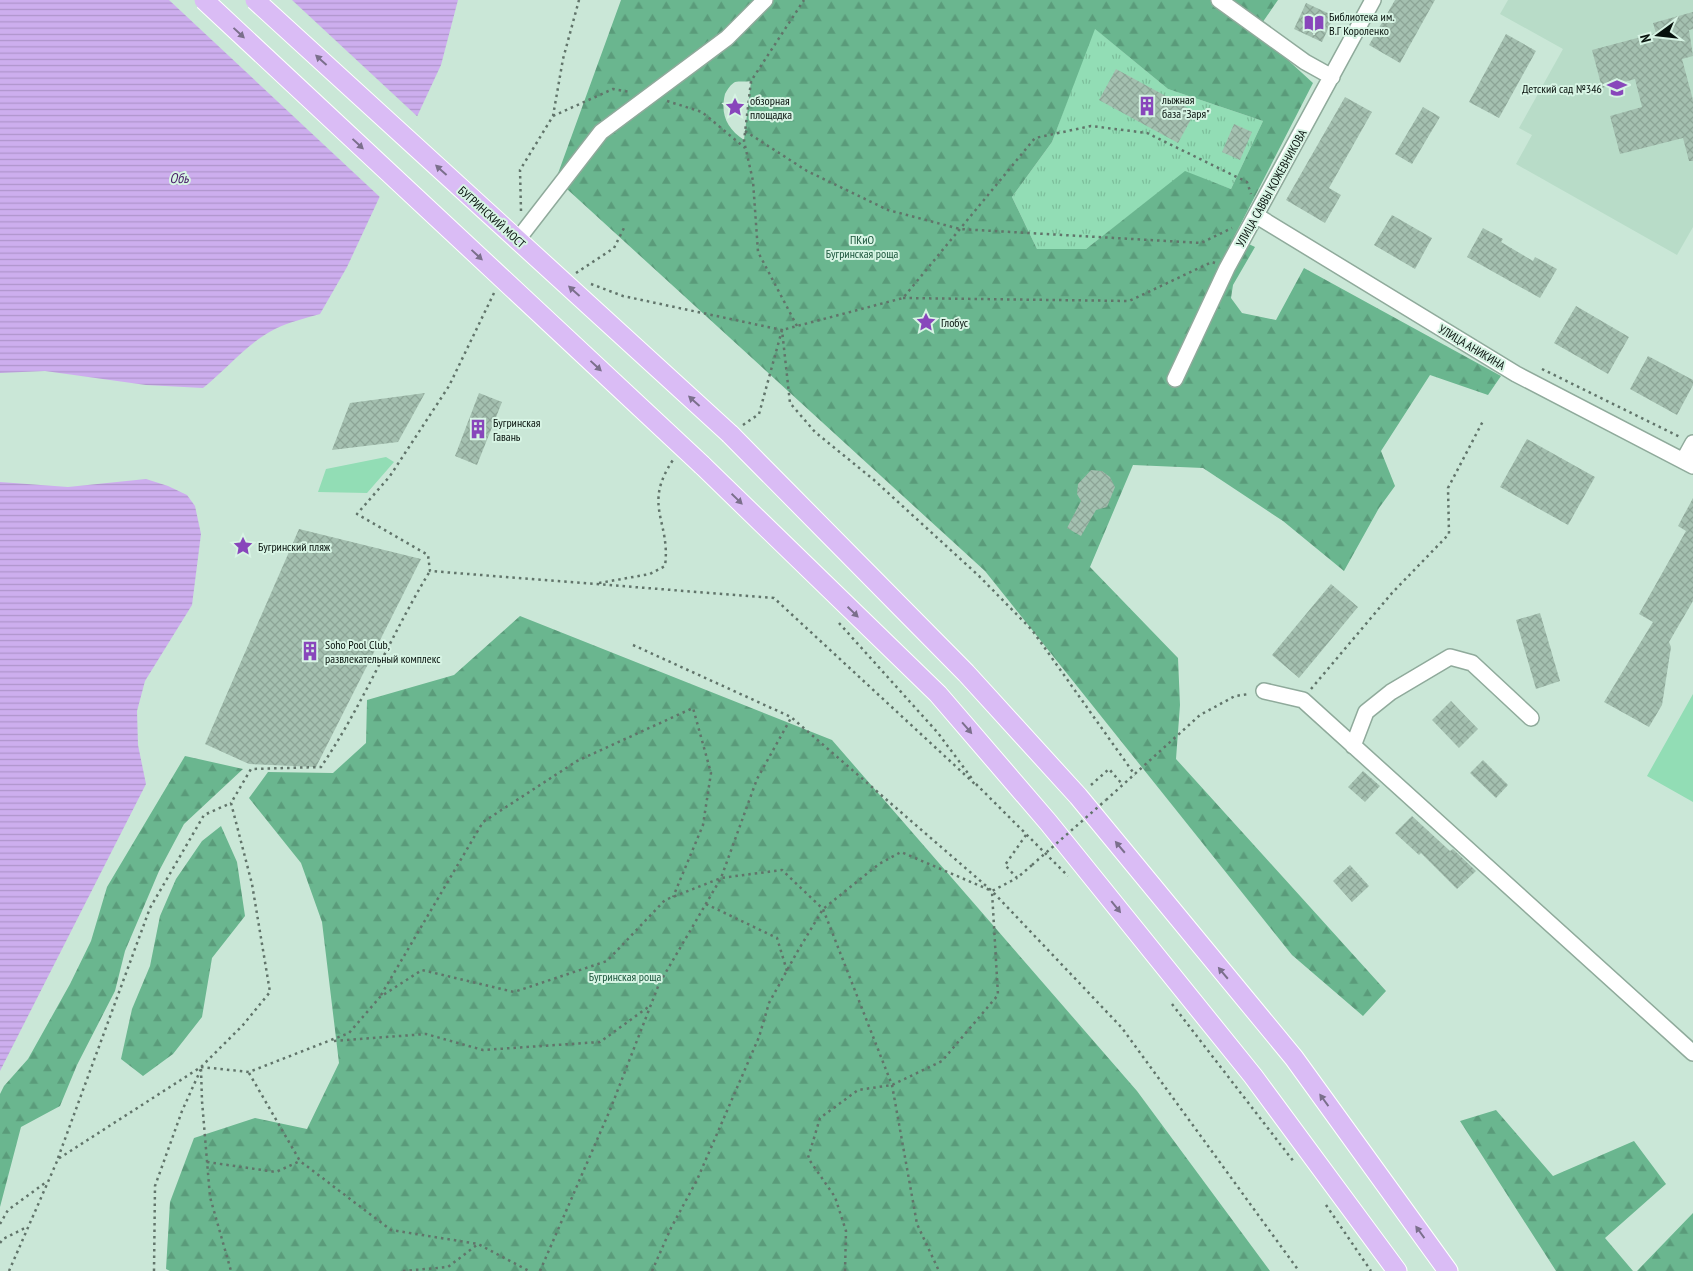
<svg xmlns="http://www.w3.org/2000/svg" width="1693" height="1271" font-family="'PT Sans Narrow',sans-serif">
  <defs>
    <pattern id="grass-tufts" width="24" height="20" patternUnits="userSpaceOnUse" patternTransform="scale(1.25)"><rect width="24" height="20" fill="#92ddb5"/><path d="M3 7l-1-3M5 7V3M7 7l1-3M15 17l-1-3M17 17v-4M19 17l1-3" fill="none" stroke="#7cbd9a"/></pattern>
    <pattern id="forest-firs" width="22" height="20" patternUnits="userSpaceOnUse" patternTransform="scale(1.25)"><rect width="22" height="20" fill="#6ab68f"/><path d="M5 1l3.5 6h-7zM16 11l3.5 6h-7z" fill="#5a9b7a"/></pattern>
    <pattern id="water-rules" width="6" height="5" patternUnits="userSpaceOnUse" patternTransform="scale(1.25)"><rect width="6" height="5" fill="#cdaeee"/><path d="M0 2.5h6" fill="none" stroke="#af95cb"/></pattern>
    <pattern id="building-cross-hatch" width="8" height="8" patternUnits="userSpaceOnUse" patternTransform="scale(1.25)"><rect width="8" height="8" fill="#a4c0b0"/><path d="M0 0l8 8M0 8l8-8" fill="none" stroke="#8ca496"/></pattern>
  </defs>
  <rect width="100%" height="100%" fill="#cae7d7"/>
  <path fill="#b8dcc8" d="M1508,0H1693V227L1677,255L1516,164L1532,135L1519,128L1563,49L1500,14Z"/>
  <path fill="url(#grass-tufts)" d="M1094,28L1168,89L1263,121L1231,189L1185,172L1086,249H1037L1012,197L1052,142Z"/>
  <path fill="url(#forest-firs)" fill-rule="evenodd" d="M621,0H1222L1313,83L1234,237L1255,247L1233,285L1231,298L1242,313L1276,320L1304,268L1501,376L1488,395L1430,375L1381,451L1395,486L1379,508L1344,571L1283,521L1203,468L1133,465L1090,567L1178,658L1180,705L1176,759L1386,991L1363,1016L1292,955L985,571L556,179ZM1095,29L1168,89L1263,121L1231,189L1185,171L1086,249H1037L1012,197L1052,142ZM751,81L744,140C727,129 720,114 725,94C727,90 731,84 735,82C739,81 746,82 751,81Z
    M1231,0H1278L1260,26Z
    M520,616L832,740L1137,1091L1270,1271H170L166,1269L170,1202L194,1138L255,1118L307,1129L339,1063L322,922L301,863L249,798L268,772L333,773L366,743L367,700L454,675Z
    M185,756L243,769L184,824L159,871L125,951L115,991L77,1065L60,1106L21,1127L0,1207V1094L4,1086L28,1059L70,984L91,941L107,887Z
    M221,826L237,862L245,916L212,958L202,1017L173,1054L143,1076L121,1059L132,1009L150,966L160,916L176,879L202,841Z
    M1496,1110L1553,1176L1634,1141L1666,1184L1605,1238L1633,1271H1556L1460,1121Z
    M1693,1213V1271H1637Z"/>
  <path fill="#92ddb5" d="M386,457L394,462L367,493L318,492L326,469Z
    M1693,694V802L1647,776Z"/>
  <path fill="url(#water-rules)" d="M0,0H458L441,65L347,267L320,314C306,318 289,322 275,329C247,343 227,369 203,388L146,385L45,371L0,373Z
    M146,479L168,486L187,495L195,506L201,534L192,605L145,681L137,711L138,745L146,784L0,1071V482L68,487Z"/>
  <path fill="#cae7d7" d="M169,0H292L419,118L382,199Z"/>
  <path fill="url(#building-cross-hatch)" d="M1395,0H1435L1400,63L1369,45Z
    M1306,3L1334,16L1322,42L1294,29Z
    M1693,12V29L1689,30L1693,56L1682,59L1693,100V161H1689L1683,138L1620,154L1610,116L1642,107L1635,79L1602,88L1592,50L1656,33L1653,23Z
    M1506,34L1536,51L1499,118L1469,102Z
    M1116,69L1195,112L1178,143L1099,100Z
    M1345,97L1372,112L1329,188L1341,195L1325,223L1286,200Z
    M1423,107L1440,117L1412,164L1395,154Z
    M1234,124L1252,132L1240,160L1222,152Z
    M1392,215L1432,238L1415,269L1374,245Z
    M1483,228L1503,239L1501,242L1533,261L1535,257L1557,269L1540,298L1467,257Z
    M1576,306L1629,337L1608,374L1554,343Z
    M1648,356L1693,380V385L1677,415L1630,389Z
    M425,393L398,442L332,450L350,403Z
    M479,393L502,402L477,465L455,456Z
    M1527,439L1595,477L1568,525L1500,487Z
    M1091,470L1102,471L1110,477L1115,487L1107,507L1096,510L1081,536L1067,528L1081,501L1077,494L1078,484Z
    M1693,498V601L1669,642L1671,647L1662,705L1649,727L1604,702L1653,622L1639,614L1686,531L1678,526Z
    M299,529L421,559L316,767L249,764L205,744Z
    M1331,584L1358,607L1299,678L1272,655Z
    M1540,613L1560,681L1536,689L1516,620Z
    M1451,701L1478,729L1459,748L1432,720Z
    M1483,760L1508,785L1496,798L1470,773Z
    M1363,771L1380,786L1365,802L1348,787Z
    M1412,816L1450,851L1453,849L1476,871L1457,889L1421,853L1419,855L1395,833Z
    M1350,865L1369,886L1352,902L1333,881Z"/>
  <g fill="none" stroke-linecap="round" stroke-linejoin="round">
    <defs>
      <path id="minor" d="M1219,0L1305,62L1332,77
        M1257,216L1516,374L1693,466
        M522,234L601,132L727,38L765,0
        M1175,379L1227,268L1373,0
        M1683,461L1693,443
        M1264,691L1303,700L1693,1053
        M1353,746L1366,712L1391,692L1450,657L1472,663L1531,718"/>
      <path id="major" d="M730,434L966,673L1078,796L1294,1058L1448,1271
        M702,465L938,694L1048,822L1253,1076L1397,1271"/>
    </defs>
    <use href="#minor" stroke="#8faa9b" stroke-width="18"/>
    <use href="#major" stroke="#fff" stroke-width="21"/>
    <path stroke="#61746a" stroke-width="2.5" stroke-dasharray="2.5 4" stroke-linecap="butt" d="M667,101L702,112L745,148
      M553,116L613,89L630,92
      M745,131L807,171L888,210L960,229L1201,243L1232,228
      M521,211L520,170L553,116L563,59L579,0
      M576,273L614,248L625,226
      M591,284L623,296L782,330L790,403L815,432L874,480L979,576L1032,630L1135,775
      M494,293L449,386L390,476L357,514L428,555L430,571L774,598L977,786
      M903,298L1129,301L1212,262L1215,263
      M797,326L758,252L753,181L744,141L751,81L804,0
      M1542,369L1680,437
      M743,425L759,414L782,330L903,298L1035,138L1091,126L1147,133L1247,182L1251,194
      M599,583L650,574L665,566C671,521 642,506 673,460
      M839,623L938,733L973,780
      M633,645L791,717L992,891L1122,1028L1299,1271
      M1311,689L1392,593L1449,534L1448,488L1483,421
      M976,784L1068,876
      M1091,785L1109,769L1123,785
      M1106,800L1200,715L1235,696L1249,694
      M1026,835L1005,865L1017,878L1032,865
      M706,904L777,938L787,971
      M381,995L483,822L577,761L693,708L711,773L703,825L673,897
      M1172,1004L1294,1162
      M334,1041L426,1034L483,1050L600,1042L651,1005
      M201,1067L249,1072L349,1033L380,997L422,970L514,992L607,961L665,900L721,878L782,870L823,909L892,1085L917,1224L939,1271
      M201,1069L202,1101L210,1197L231,1271
      M249,1073L300,1161L391,1230L478,1244
      M58,1158L150,908L204,815L231,803
      M207,1162L276,1172L300,1161
      M1326,1205L1371,1271
      M0,1224L8,1210L45,1183
      M0,1243L3,1239L27,1227
      M9,1271L58,1159L201,1067L243,1025L270,992L252,884L231,803L251,769L321,767C363,705 391,635 430,571
      M154,1271L155,1186L182,1111L201,1069
      M403,1271L448,1267L478,1244L529,1271
      M540,1271L610,1110L659,984L721,878L757,779L791,718
      M652,1271L671,1228L697,1180L759,1037L769,1003L796,954L823,909L879,864L901,852L992,891L1017,878
      M845,1271L846,1231L835,1197L808,1158L820,1118L858,1090L892,1085L942,1061L998,995L992,892"/>
    <use href="#minor" stroke="#fff" stroke-width="15"/>
    <use href="#major" stroke="#dabcf5" stroke-width="19"/>
    <defs>
      <path id="major-bridge" d="M204,0L702,465
        M255,0L730,434"/>
    </defs>
    <use href="#major-bridge" stroke="#fff" stroke-width="21" stroke-linecap="butt"/>
    <path stroke="#61746a" stroke-width="2.5" stroke-dasharray="2.5 4" stroke-linecap="butt" d="M1032,865L1106,800"/>
    <use href="#major-bridge" stroke="#dabcf5" stroke-width="19"/>
  </g>
  <defs><path id="oneway-solid" d="M-6-.8H1V-3.2L6.5 0L1 3.2V.8H-6Z" transform="scale(1.25)"/></defs>
  <g fill="#7b6f8c">
    <use href="#oneway-solid" transform="translate(239 33) rotate(43)"/>
    <use href="#oneway-solid" transform="translate(321 60) rotate(-138)"/>
    <use href="#oneway-solid" transform="translate(358 144) rotate(43)"/>
    <use href="#oneway-solid" transform="translate(441 170) rotate(-138)"/>
    <use href="#oneway-solid" transform="translate(477 255) rotate(43)"/>
    <use href="#oneway-solid" transform="translate(574 291) rotate(-138)"/>
    <use href="#oneway-solid" transform="translate(596 366) rotate(43)"/>
    <use href="#oneway-solid" transform="translate(694 401) rotate(-138)"/>
    <use href="#oneway-solid" transform="translate(737 499) rotate(44)"/>
    <use href="#oneway-solid" transform="translate(853 612) rotate(44)"/>
    <use href="#oneway-solid" transform="translate(967 728) rotate(49)"/>
    <use href="#oneway-solid" transform="translate(1120 847) rotate(-130)"/>
    <use href="#oneway-solid" transform="translate(1116 907) rotate(51)"/>
    <use href="#oneway-solid" transform="translate(1223 973) rotate(-130)"/>
    <use href="#oneway-solid" transform="translate(1324 1100) rotate(-126)"/>
    <use href="#oneway-solid" transform="translate(1420 1232) rotate(-126)"/>
  </g>
  <defs>
    <symbol id="library-bare" viewBox="-9 -9 18 18"><path d="M-6-4Q-3-5.5-.7-3.5V5Q-3 3-6 4ZM6-4Q3-5.5 .7-3.5V5Q3 3 6 4Z" fill="#8846bb" stroke="#d7f4e4" stroke-width="2.5" paint-order="stroke"/></symbol>
    <symbol id="school-bare" viewBox="-9 -9 18 18"><path d="M0-5L7-2L0 1L-7-2ZM-4 1L0 2.5L4 1V4Q0 6-4 4Z" fill="#8846bb" stroke="#d7f4e4" stroke-width="2.5" paint-order="stroke"/></symbol>
    <symbol id="building-bare" viewBox="-9 -9 18 18"><path d="M-4-6H4V6H1V3H-1V6H-4ZM-2.5-4.3h1.7v1.8h-1.7ZM.8-4.3h1.7v1.8H.8ZM-2.5-1h1.7V.8h-1.7ZM.8-1h1.7V.8H.8Z" fill="#8846bb" stroke="#d7f4e4" stroke-width="2.5" paint-order="stroke"/></symbol>
    <symbol id="sight-bare" viewBox="-9 -9 18 18"><path d="M0-6L1.8-2.2L6-1.7L2.9 1.2L3.7 5.4L0 3.3L-3.7 5.4L-2.9 1.2L-6-1.7L-1.8-2.2Z" fill="#8846bb" stroke="#d7f4e4" stroke-width="2.5" paint-order="stroke"/></symbol>
  </defs>
  <g fill-rule="evenodd">
    <use href="#library-bare" x="1300" y="9" width="28" height="28"/>
    <use href="#school-bare" x="1603" y="74" width="28" height="28"/>
    <use href="#building-bare" x="1133" y="92" width="28" height="28"/>
    <use href="#sight-bare" x="721" y="93" width="28" height="28"/>
    <use href="#sight-bare" x="912" y="308" width="28" height="28"/>
    <use href="#building-bare" x="464" y="415" width="28" height="28"/>
    <use href="#sight-bare" x="229" y="532" width="28" height="28"/>
    <use href="#building-bare" x="296" y="637" width="28" height="28"/>
  </g>
  <g text-anchor="middle" dominant-baseline="central" stroke-width="4" stroke-linejoin="round" paint-order="stroke">
    <g font-size="12" fill="#07110c" stroke="#d7f4e4" text-anchor="start">
      <text x="1329" y="16">Библиотека им.<tspan x="1329" dy="14">В.Г Короленко</tspan></text>
      <text x="1602" y="88" text-anchor="end">Детский сад №346</text>
      <text x="1162" y="99">лыжная<tspan x="1162" dy="14">база "Заря"</tspan></text>
      <text x="750" y="100">обзорная<tspan x="750" dy="14">площадка</tspan></text>
      <text x="941" y="322">Глобус</text>
      <text x="493" y="422">Бугринская<tspan x="493" dy="14">Гавань</tspan></text>
      <text x="258" y="546">Бугринский пляж</text>
      <text x="325" y="644">Soho Pool Club,<tspan x="325" dy="14">развлекательный комплекс</tspan></text>
    </g>
    <g font-size="12" fill="#07110c" stroke="#d7f4e4">
      <text transform="translate(1271 188) rotate(-61)">УЛИЦА САВВЫ КОЖЕВНИКОВА</text>
      <text transform="translate(492 217) rotate(42)">БУГРИНСКИЙ МОСТ</text>
      <text transform="translate(1472 347) rotate(31)">УЛИЦА АНИКИНА</text>
    </g>
    <g font-size="12" fill="#1b553b" stroke="#d7f4e4">
      <text x="862" y="239">ПКиО<tspan x="862" dy="14">Бугринская роща</tspan></text>
      <text x="625" y="976">Бугринская роща</text>
    </g>
    <g font-size="14" font-style="italic" fill="#4b216a" stroke="#d7f4e4">
      <text x="179" y="178">Обь</text>
    </g>
  </g>
  <g transform="translate(1658 35) rotate(255)" stroke="#d7f4e4" stroke-width="4" paint-order="stroke">
  <path d="M0-4L9 19L0 12L-9 19Z" fill="#07110c"/>
  <text y="-8" font-size="14" font-weight="bold" text-anchor="middle" fill="#07110c">N</text>
  </g>
</svg>
